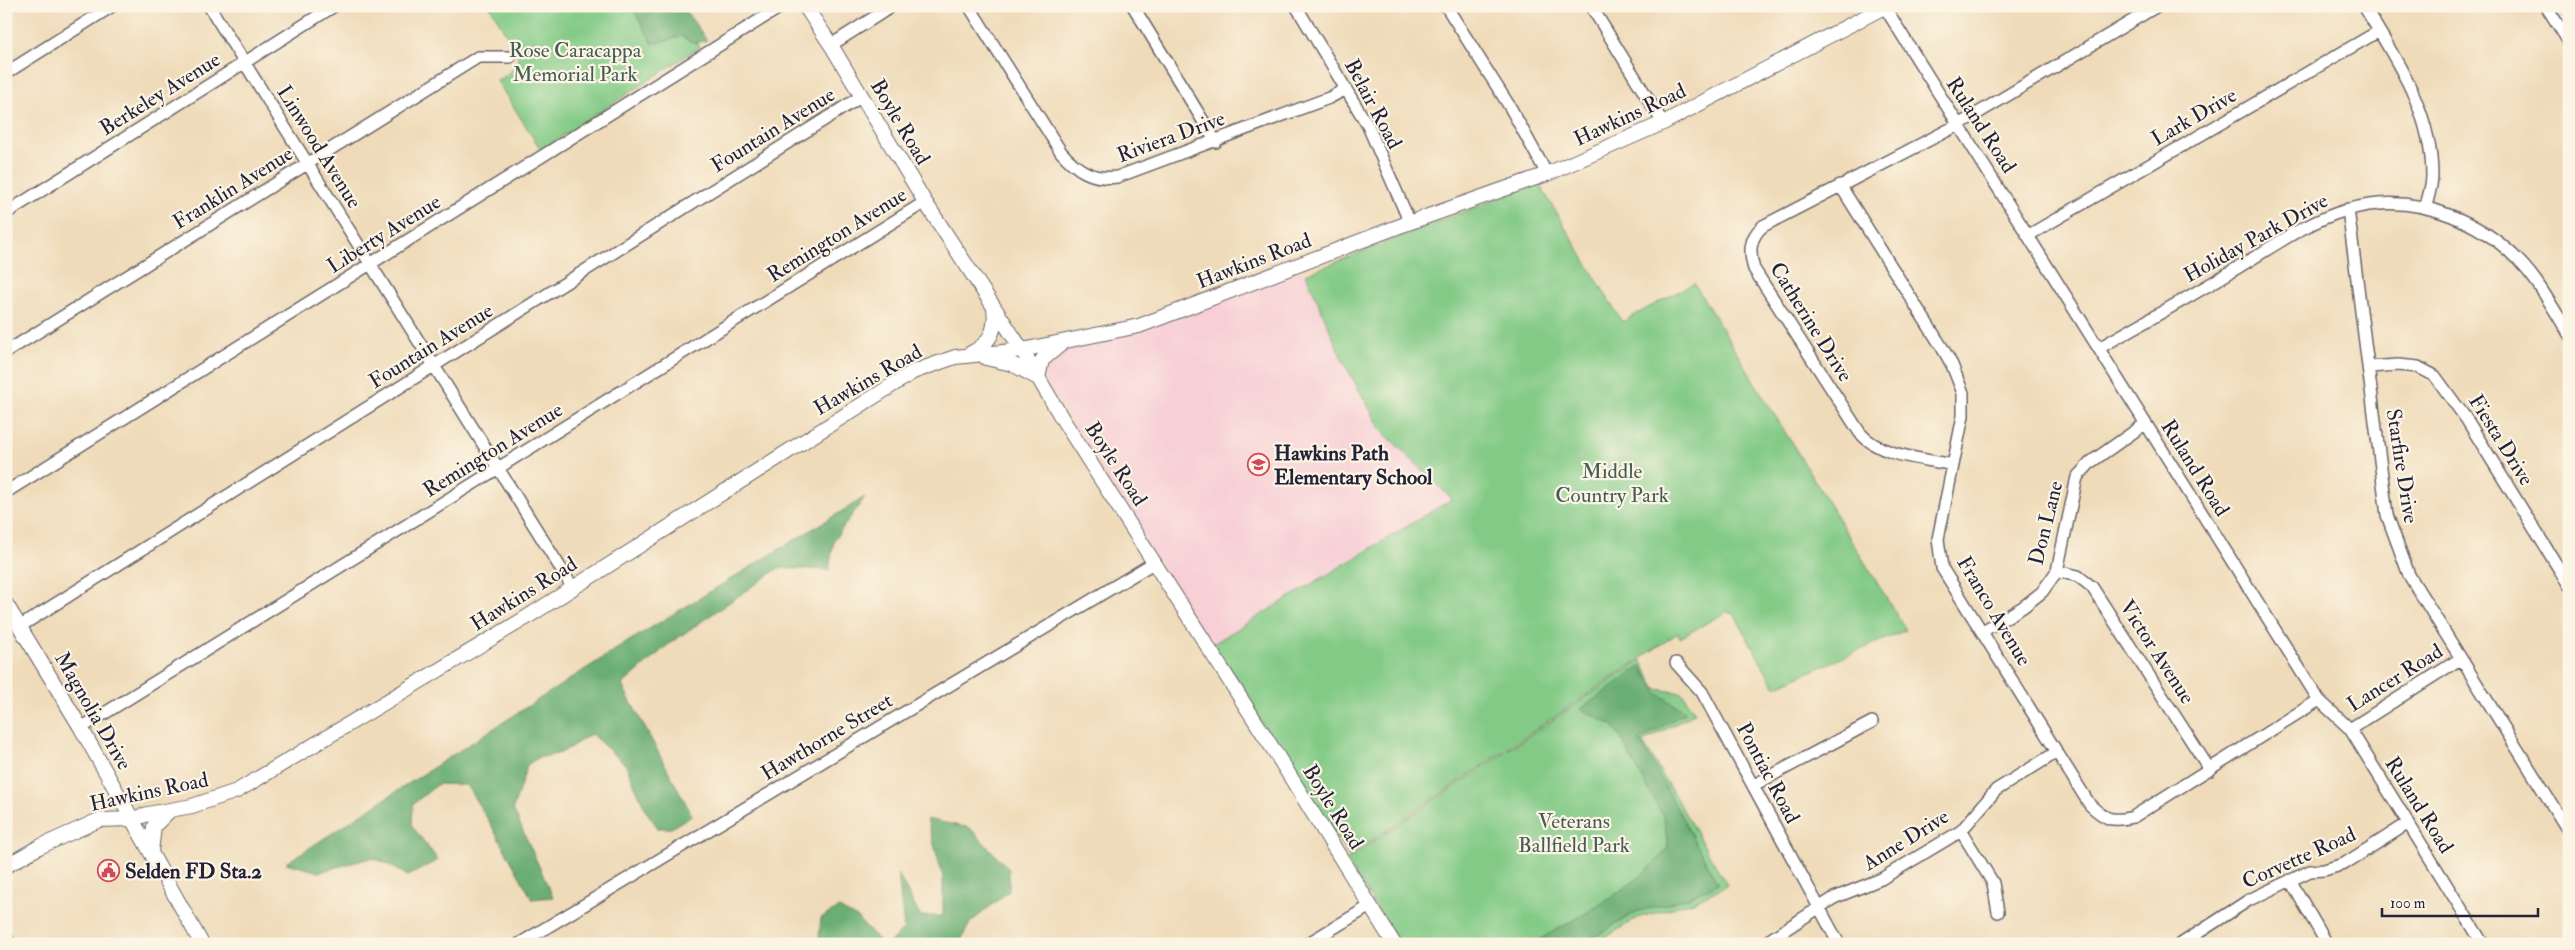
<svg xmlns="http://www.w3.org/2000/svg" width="2575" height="950" font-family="'IM FELL Double Pica',serif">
  <rect width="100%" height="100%" fill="#fcf5e5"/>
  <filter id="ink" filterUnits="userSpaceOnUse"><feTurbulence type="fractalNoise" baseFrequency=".02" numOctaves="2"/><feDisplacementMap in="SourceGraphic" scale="10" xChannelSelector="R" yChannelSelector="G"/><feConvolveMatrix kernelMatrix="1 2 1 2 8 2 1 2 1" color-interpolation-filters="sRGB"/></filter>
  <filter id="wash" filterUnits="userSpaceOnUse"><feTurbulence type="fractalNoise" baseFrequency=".0096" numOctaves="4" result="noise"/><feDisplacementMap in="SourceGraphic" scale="20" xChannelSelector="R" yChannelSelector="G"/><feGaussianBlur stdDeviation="1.12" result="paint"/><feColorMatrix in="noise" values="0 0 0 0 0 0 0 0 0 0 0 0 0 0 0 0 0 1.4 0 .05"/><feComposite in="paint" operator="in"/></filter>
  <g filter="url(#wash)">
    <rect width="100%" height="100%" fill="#efdbb9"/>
    <path fill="#f7cfd5" d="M1305,270L1343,361L1382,431L1452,499L1211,645L1028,354Z"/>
    <path fill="#83ca86" stroke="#527660" d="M490,6H674L700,47L541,150L497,81C507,74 518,69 518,55Z
      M1538,182L1622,322L1694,283L1906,630L1775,687L1734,614L1726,612L1680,638L1678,633L1349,856L1211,645L1452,499L1382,431L1343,361L1306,274Z
      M1641,660L1656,689L1682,693L1695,713L1643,742L1727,885L1693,902L1637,918L1595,944H1400L1346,860Z"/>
    <path fill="#6aae73" stroke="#466857" d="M631,6H682L707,40C696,44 691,43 682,36L653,44Z
      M865,497L834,540L829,570L779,568L669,644L622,685L692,815L671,828H658L646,811L626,765L591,734L561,753L538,758L527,765L513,809L553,897L532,899L489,821L466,785L438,784L413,804L412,826L438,860L408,876L384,862L371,858L319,872L286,863L621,646Z
      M1641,666L1657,693L1686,712L1640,740L1718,884L1688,898L1636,912L1583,944H1532C1579,916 1633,891 1668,848L1664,818L1614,726L1581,709Z
      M927,819L970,828L1009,869V891L970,923L959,944H888L904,929L898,874L920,916H943V877Z
      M839,908L857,918L882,944H822L819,937L821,918Z"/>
  </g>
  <g filter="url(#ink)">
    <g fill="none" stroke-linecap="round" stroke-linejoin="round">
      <defs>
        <path id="minor" d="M209,6L573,588
          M969,6L1061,152C1077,170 1092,180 1117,177L1329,98L1346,89
          M1133,6L1216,142
          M1296,6L1368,126L1410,223
          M1446,6L1510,107L1547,174
          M1591,6L1663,123
          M1884,6L2319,700L2350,729L2483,944
          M2364,6C2396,60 2432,111 2432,176C2432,186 2428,197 2426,206
          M2546,6L2569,42
          M831,45L892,6
          M6,73L112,6
          M1840,185L1943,349L1952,365L1963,393V416L1938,539L1942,568L2090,805C2106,820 2112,822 2133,817L2319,700
          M2348,209L2387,515L2409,575L2569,832
          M6,213L334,6
          M2029,235L2379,31
          M2099,348C2145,322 2191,296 2237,268C2272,247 2308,221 2347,210C2416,189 2493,223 2535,280C2547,297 2558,316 2569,334
          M6,352L478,57H510
          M2369,367L2398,365L2418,367L2435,376L2467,420L2569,585
          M1953,465C1922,458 1881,457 1860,433L1754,269C1749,252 1749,238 1763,226L1958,125L2157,6
          M6,492L782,6
          M2057,571L2078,576L2092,587L2210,770
          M19,627L862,96
          M1983,631L2023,607L2042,592L2057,571L2077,477L2091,462L2145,424
          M1676,663L1702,692L1839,944
          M81,728L925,202
          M2350,729L2460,659
          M1754,785L1872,722
          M1961,831L1993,883L1998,912
          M2290,880L2327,944
          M6,937L10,944
          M519,944L1155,562
          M1307,944L1370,906
          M1763,944L1834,898L1881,879L1961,831L1996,790L2057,752
          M2181,944L2249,900L2310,871L2324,870L2344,864L2407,824"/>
        <path id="tertiary" d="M805,6L831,45L925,202L1022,350L1063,420L1275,752L1394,944
          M971,353C990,344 997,329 994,308
          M986,358L1012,364L1038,378L1042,360L1060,345
          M6,604L81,728L202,944
          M151,852L154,826L170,810
          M6,866L39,847L99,820L133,819L148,814L192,806L237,791L524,619L913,372L955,357L1022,350L1139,326L1397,227L1547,174L1663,123L1886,6"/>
      </defs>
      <use href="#minor" stroke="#6a6367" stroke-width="14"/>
      <use href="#tertiary" stroke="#6a6367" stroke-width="16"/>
      <use href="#minor" stroke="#fff" stroke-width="11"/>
      <use href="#tertiary" stroke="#fff" stroke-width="14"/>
    </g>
  </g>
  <defs>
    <symbol id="school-ring" viewBox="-11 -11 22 22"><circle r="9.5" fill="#fcf5e5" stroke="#d1495b" stroke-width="1.5"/><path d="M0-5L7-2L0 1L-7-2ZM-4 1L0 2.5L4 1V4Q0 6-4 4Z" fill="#d1495b"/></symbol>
    <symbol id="civic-ring" viewBox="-11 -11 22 22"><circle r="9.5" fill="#fcf5e5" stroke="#d1495b" stroke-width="1.5"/><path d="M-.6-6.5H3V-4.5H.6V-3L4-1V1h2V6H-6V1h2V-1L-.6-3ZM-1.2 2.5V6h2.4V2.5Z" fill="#d1495b"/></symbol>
  </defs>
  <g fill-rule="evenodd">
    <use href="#school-ring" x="1246" y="452" width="25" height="25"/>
    <use href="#civic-ring" x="96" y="858" width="25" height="25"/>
  </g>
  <g text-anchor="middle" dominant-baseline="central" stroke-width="4.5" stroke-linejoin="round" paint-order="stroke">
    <g font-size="21" fill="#445d55" stroke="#fcf5e5">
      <text x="575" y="50">Rose Caracappa<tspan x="575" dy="24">Memorial Park</tspan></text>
      <text x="1612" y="471">Middle<tspan x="1612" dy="24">Country Park</tspan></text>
      <text x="1574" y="821">Veterans<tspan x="1574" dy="24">Ballfield Park</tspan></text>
    </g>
    <g font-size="21" fill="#22223b" stroke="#fcf5e5">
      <text transform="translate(160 94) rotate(-32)">Berkeley Avenue</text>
      <text transform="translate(1373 104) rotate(62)">Belair Road</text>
      <text transform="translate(1630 115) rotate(-25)">Hawkins Road</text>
      <text transform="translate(2194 117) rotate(-30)">Lark Drive</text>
      <text transform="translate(900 122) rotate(59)">Boyle Road</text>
      <text transform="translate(1981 125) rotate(57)">Ruland Road</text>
      <text transform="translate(773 130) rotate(-32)">Fountain Avenue</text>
      <text transform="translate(1171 137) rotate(-20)">Riviera Drive</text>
      <text transform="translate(319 147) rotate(58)">Linwood Avenue</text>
      <text transform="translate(233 188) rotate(-32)">Franklin Avenue</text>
      <text transform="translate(384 234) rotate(-32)">Liberty Avenue</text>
      <text transform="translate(837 235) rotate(-32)">Remington Avenue</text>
      <text transform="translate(2256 238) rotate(-29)">Holiday Park Drive</text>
      <text transform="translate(1254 261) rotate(-21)">Hawkins Road</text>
      <text transform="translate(1811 322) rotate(58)">Catherine Drive</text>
      <text transform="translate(431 346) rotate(-32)">Fountain Avenue</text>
      <text transform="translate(868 380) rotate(-30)">Hawkins Road</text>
      <text transform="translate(2501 440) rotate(58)">Fiesta Drive</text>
      <text transform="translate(493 450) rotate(-32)">Remington Avenue</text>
      <text transform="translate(1116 464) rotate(57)">Boyle Road</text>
      <text transform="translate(2402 466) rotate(81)">Starfire Drive</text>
      <text transform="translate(2195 468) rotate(58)">Ruland Road</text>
      <text transform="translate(2046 523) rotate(-76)">Don Lane</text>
      <text transform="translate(524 594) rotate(-32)">Hawkins Road</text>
      <text transform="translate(1994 611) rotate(59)">Franco Avenue</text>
      <text transform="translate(2157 652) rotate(57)">Victor Avenue</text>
      <text transform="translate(2395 678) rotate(-32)">Lancer Road</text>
      <text transform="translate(93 711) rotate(60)">Magnolia Drive</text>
      <text transform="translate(827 737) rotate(-31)">Hawthorne Street</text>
      <text transform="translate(1768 773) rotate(62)">Pontiac Road</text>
      <text transform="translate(149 792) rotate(-12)">Hawkins Road</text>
      <text transform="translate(2419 805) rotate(58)">Ruland Road</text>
      <text transform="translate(1333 807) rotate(58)">Boyle Road</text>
      <text transform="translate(1906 840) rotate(-32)">Anne Drive</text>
      <text transform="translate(2299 858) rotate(-24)">Corvette Road</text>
    </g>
    <g font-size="21" font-weight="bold" fill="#22223b" stroke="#fcf5e5" text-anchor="start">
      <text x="1274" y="453">Hawkins Path<tspan x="1274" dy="24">Elementary School</tspan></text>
      <text x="125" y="871">Selden FD Sta.2</text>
    </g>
  </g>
  <rect width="2575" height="950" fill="none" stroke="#fcf5e5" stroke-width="25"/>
  <path d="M2382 908v8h156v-8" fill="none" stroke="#22223b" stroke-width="2.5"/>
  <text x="2390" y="908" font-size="15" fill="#22223b" stroke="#fcf5e5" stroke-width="4" paint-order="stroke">100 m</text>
</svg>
